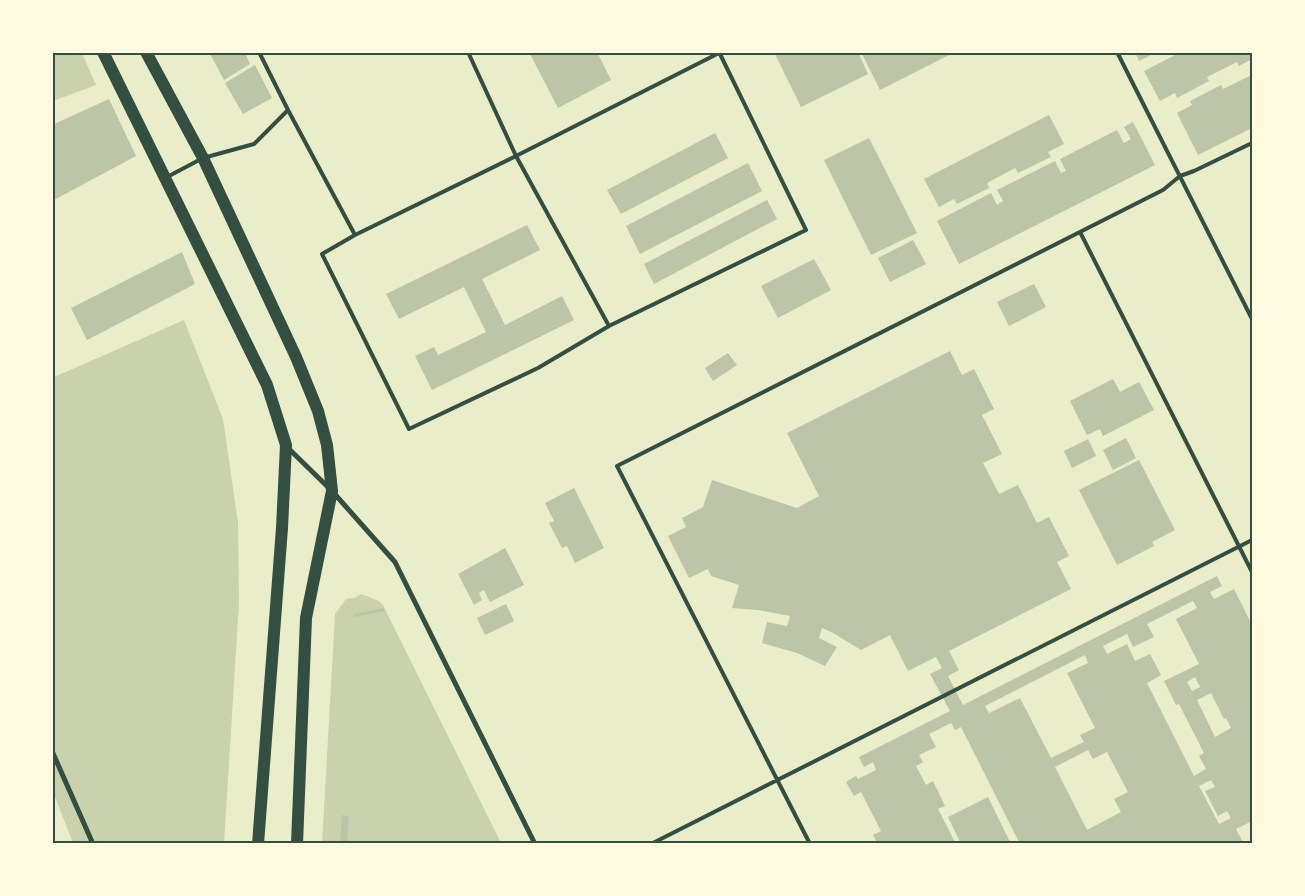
<svg xmlns="http://www.w3.org/2000/svg" width="1305" height="896" font-family="'Work Sans',sans-serif">
  <rect width="100%" height="100%" fill="#e9edc9"/>
  <path fill="#cad2ad" d="M53,52L82,53L96,85L53,101Z
    M184,320L223,419L238,523L239,602L224,843H73L53,792L52,378Z
    M361,594L379,601L383,605L501,843L322,844L335,614L346,599L354,598Z"/>
  <path fill="#bcc5a7" fill-rule="evenodd" d="M209,52H245L250,64L224,80Z
    M529,52H597L611,80L558,108Z
    M774,52H858L868,74L801,107Z
    M861,52H955L880,90Z
    M1135,52H1157L1139,61Z
    M1181,52H1252V59L1239,66L1237,62L1207,77L1209,81L1177,98L1175,93L1160,101L1144,71Z
    M255,65L272,98L243,114L225,83Z
    M1252,75V128L1198,155L1177,113L1192,105L1190,101L1221,85L1223,89Z
    M109,99L136,156L52,201V125Z
    M1049,115L1064,144L1048,152L1051,157L1018,173L1015,168L987,183L989,188L957,204L954,199L939,207L924,179Z
    M1133,122L1155,165L959,264L937,221L991,193L997,205L1003,201L997,190L1055,161L1061,173L1066,171L1060,159L1117,130L1124,143L1131,139L1124,127Z
    M715,133L728,158L621,214L607,190Z
    M869,138L917,233L871,255L824,160Z
    M748,163L762,191L640,254L626,226Z
    M767,200L777,219L654,284L644,264Z
    M527,225L540,250L482,279L505,325L562,296L574,320L432,390L415,356L434,347L438,355L486,332L464,287L399,319L386,294Z
    M913,240L926,264L890,282L878,258Z
    M182,252L195,284L87,340L71,308Z
    M814,259L831,290L778,318L761,286Z
    M1034,284L1046,307L1009,326L997,302Z
    M950,351L962,375L974,369L994,409L982,415L1002,454L983,463L999,494L1018,485L1037,523L1049,517L1069,556L1057,562L1071,589L949,651L959,670L948,676L963,705L1217,576L1222,586L1210,592L1214,599L1234,589L1252,625V821L1236,829L1244,844H1154L1153,842L1150,844H1111L1110,842L1106,844H1020L961,727L955,730L951,723L929,734L936,747L919,755L923,762L916,766L926,785L933,781L945,806L938,809L956,844H878L873,835L881,831L861,792L854,796L846,782L856,776L858,779L876,770L873,762L864,767L859,757L950,711L930,674L942,668L936,657L908,671L890,635L861,650L833,633L822,628L819,638L837,647L825,666L797,653L762,643L767,622L787,626L790,616L758,610L732,608L739,585L711,576L708,569L689,578L668,536L686,527L682,518L703,507L712,480L797,508L819,496L787,433ZM1193,601L1197,608L1176,619L1199,664L1164,681L1176,705L1179,704L1204,753L1199,756L1206,769L1194,776L1147,683L1161,675L1150,654L1135,661L1127,644L1107,654L1103,646L1127,634L1133,647L1154,637L1147,624ZM1085,655L1088,663L1067,673L1095,728L1080,735L1084,742L1051,758L1020,698L989,713L985,706ZM1195,677L1200,687L1192,691L1187,682ZM1211,693L1224,719L1226,718L1231,728L1215,737L1197,700ZM1088,750L1093,759L1107,752L1128,792L1114,799L1121,812L1087,830L1055,767ZM1211,780L1215,787L1205,791L1218,816L1227,811L1231,818L1219,824L1199,786Z
    M728,353L737,365L713,381L705,368Z
    M1113,379L1120,392L1139,382L1154,410L1103,436L1100,429L1087,435L1070,401Z
    M1126,438L1136,458L1113,470L1103,450Z
    M1088,439L1096,456L1072,468L1064,451Z
    M1139,460L1175,530L1152,542L1154,546L1117,565L1079,490Z
    M574,488L604,548L575,563L567,546L562,548L549,523L554,521L545,503Z
    M505,548L524,585L490,602L484,590L479,593L482,600L474,605L458,574Z
    M506,604L514,621L485,635L477,618Z
    M384,608L385,611L354,617V614Z
    M988,797L1011,844H961L948,817Z
    M342,815L349,816L347,844H340Z"/>
  <g fill="none" stroke-linecap="round" stroke-linejoin="round">
    <path stroke="#344e41" stroke-width="4" d="M259,52L288,110
      M468,52L516,156L609,326
      M1117,52L1252,319
      M167,177L203,158L254,144L288,110L355,235L516,156L721,52
      M1080,232L1252,572
      M355,235L322,254L409,429L538,368L609,326L806,230L719,52
      M651,844L1252,540
      M810,844L617,466L1163,190L1180,176L1194,171L1252,143"/>
    <path stroke="#344e41" stroke-width="5" d="M287,447L332,491L395,562L535,844
      M52,751L93,844"/>
    <path stroke="#344e41" stroke-width="12" d="M103,52L267,385L286,445L282,528L258,844
      M146,52L203,158L296,357L318,411L327,445L332,491L306,618L297,844"/>
  </g>
  <rect width="1305" height="896" fill="none" stroke="#fefae0" stroke-width="108"/>
  <rect x="54" y="54" width="1197" height="788" fill="none" stroke="#344e41" stroke-width="2"/>
</svg>
